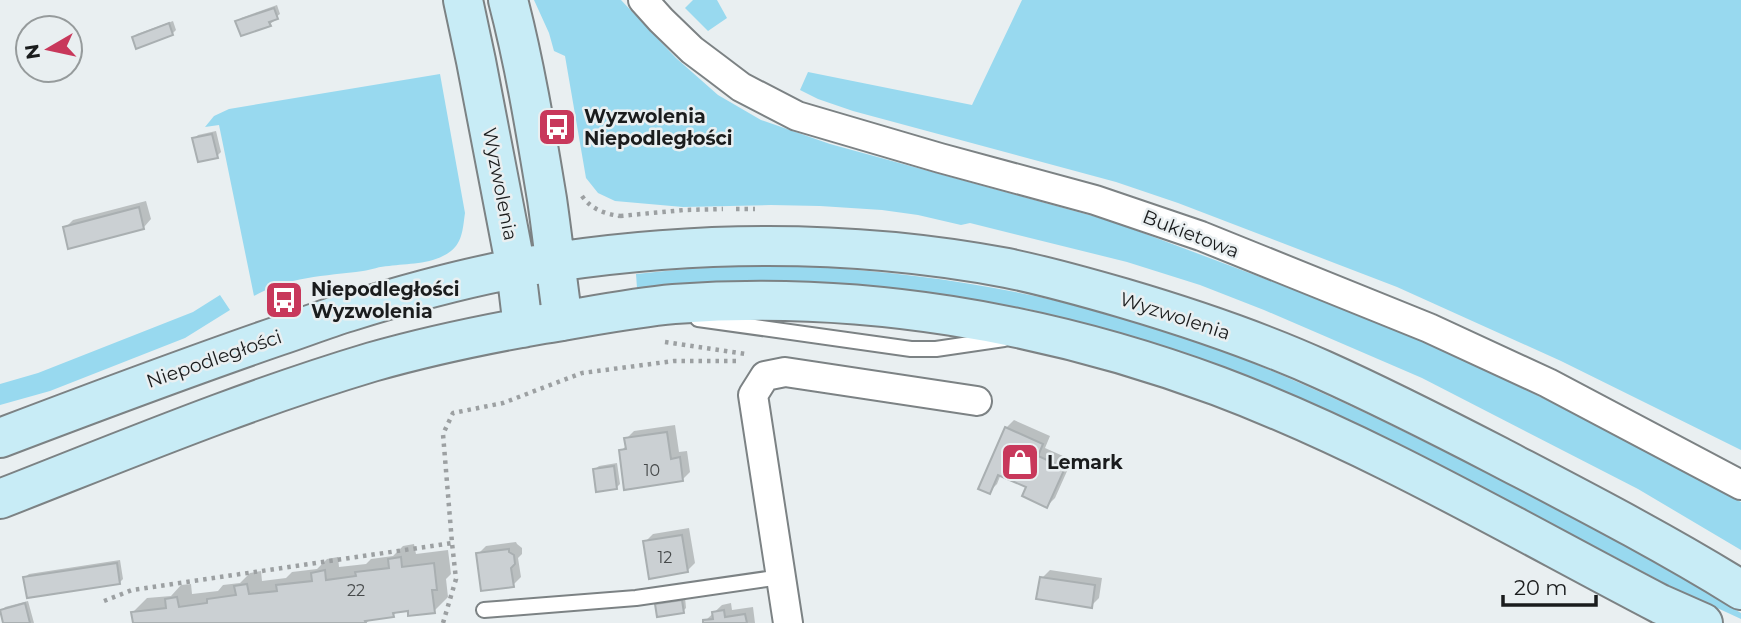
<svg xmlns="http://www.w3.org/2000/svg" width="1741" height="623" font-family="Montserrat,sans-serif">
  <rect width="100%" height="100%" fill="#e9eff1"/>
  <path fill="#98d9ef" d="M534,0H621L676,58L718,95L761,120L830,144L1111,221L1279,284L1446,351L1571,412L1741,502V550L1638,489L1422,378L1264,310L1200,285L1127,262L970,223L961,225L918,215L882,210L820,206L771,205L683,207L615,201L598,193L586,178L565,56L554,51L549,33Z
    M693,0H717L727,18L708,31L685,8Z
    M1022,0H1741V450L1561,361L1397,287L1178,203L1116,182L853,111L818,99L800,90L808,72L972,105Z
    M440,74L465,213C463,226 463,242 451,251C433,265 409,263 389,266C380,266 371,270 363,271C325,276 287,277 254,296L219,125L205,127L214,116L229,109Z
    M745,266C769,267 792,266 815,267C908,272 1000,286 1091,309C1204,337 1311,386 1415,437C1526,491 1635,549 1741,613V619L1672,587L1480,486L1361,427L1213,363L1155,344L1029,309L925,293L868,287L687,285L637,288L636,274L685,269Z
    M220,295L230,310L185,338L50,391L0,405V384L38,373L193,312Z"/>
  <path fill="#0003" d="M277,5L280,14L273,19L274,21L270,24L238,22L241,18Z
    M173,21L176,30L172,34L134,37L137,34Z
    M216,131L221,152L217,156L194,139L198,135Z
    M146,201L151,219L144,227L70,246L65,228L73,220Z
    M1014,420L1050,436L1045,448L1072,460L1055,498L1047,506L1028,486L1001,474L997,484L989,492L1006,428Z
    M675,425L679,452L687,451L690,472L682,480L621,451L627,445L626,439L634,431Z
    M617,463L620,484L617,487L595,469L599,466Z
    M689,528L695,563L687,571L645,542L653,534Z
    M516,542L517,544L522,548V554L518,558L521,577L513,585L478,554L486,546Z
    M414,544L416,554L448,550L451,574L446,579L448,597L434,611L410,609L398,610L393,616L371,619L366,623H135L133,612L147,598L171,596L181,585L191,584L192,594L218,591L223,585L240,583L250,573L261,571L262,581L286,578L292,572L317,569L327,559L338,557L339,567L366,564L371,559L393,556L403,546Z
    M120,560L123,579L120,582L25,577L29,574Z
    M1050,570L1102,578L1099,598L1091,606L1042,578Z
    M685,597L686,608L683,611L657,604L660,601Z
    M28,601L34,623H5L2,611L5,607Z
    M731,603L732,610L753,607L755,623H705V621L722,605Z"/>
  <path fill="#cbd0d3" stroke="#a9afb1" stroke-width="2" d="M274,8L278,19L269,22L271,26L241,36L235,21Z
    M169,23L173,35L136,49L132,37Z
    M212,134L218,158L198,162L192,138Z
    M139,207L144,229L68,249L63,227Z
    M1005,427L1043,444L1038,456L1065,468L1047,508L1022,496L1026,487L998,475L990,494L978,489Z
    M667,432L671,459L680,457L683,481L624,490L619,450L626,449L624,438Z
    M614,466L617,489L596,492L593,469Z
    M682,535L688,572L649,579L643,541Z
    M509,549V552L514,555L515,564L511,568L514,587L481,591L476,553Z
    M401,557L402,567L434,563L437,590H432L435,613L408,616V611L393,613L394,617L365,621L366,623H133L131,612L166,608L165,599L177,597L179,607L207,603V599L236,595L234,586L247,584L249,594L277,591L276,585L312,581L311,573L325,570L326,580L356,576L355,572L389,568L388,559Z
    M117,563L120,584L27,598L23,577Z
    M1040,577L1095,585L1092,608L1036,599Z
    M682,600L684,613L657,617L655,604Z
    M25,603L30,623H3L0,610Z
    M724,610L725,617L745,614L747,623H703V620L713,619L712,612Z"/>
  <g fill="none" stroke-linecap="round" stroke-linejoin="round">
    <defs>
      <path id="lane" d="M698,319L911,349H936L1004,339
        M484,610L636,598L781,577"/>
      <path id="street" d="M643,0L661,20L692,50L716,68L741,87L797,116L940,158L1095,200L1201,236L1429,328L1548,383L1741,485
        M788,623L753,395L765,376L785,372L977,401"/>
      <path id="secondary" d="M463,0L476,61L516,269L523,328
        M508,0C525,65 536,133 547,199C553,240 557,280 563,321
        M0,438C92,403 185,368 278,336C302,328 325,319 348,312C415,291 485,272 555,262C704,240 858,240 1007,268C1046,276 1085,287 1123,298C1191,318 1259,341 1323,370C1383,397 1440,426 1498,456C1580,499 1662,541 1741,590
        M0,499C123,451 245,400 372,362C428,346 486,334 543,324C587,317 630,308 674,304C859,290 1045,322 1218,386C1372,444 1514,528 1660,604L1703,623"/>
    </defs>
    <use href="#lane" stroke="#7c8284" stroke-width="18"/>
    <use href="#street" stroke="#7c8284" stroke-width="32"/>
    <use href="#secondary" stroke="#7c8284" stroke-width="42"/>
    <path stroke="#9ca0a2" stroke-width="4.5" stroke-dasharray="3.5 5" stroke-linecap="butt" d="M582,196C591,209 605,214 620,216V218
      M736,209H755
      M620,216L684,210L723,209
      M665,342L746,354
      M104,601L132,590L452,543
      M443,623L456,579L452,543L443,434L453,413L503,403L582,373L674,361H741"/>
    <use href="#lane" stroke="#fff" stroke-width="14"/>
    <use href="#street" stroke="#fff" stroke-width="28"/>
    <use href="#secondary" stroke="#c8ecf6" stroke-width="38"/>
  </g>
  <defs>
    <symbol id="bus-square" viewBox="-11 -11 22 22"><rect x="-9" y="-9" width="18" height="18" rx="4" fill="#c8385b" stroke="#e9eff1"/><path d="M-5-6H5V4H4V6H2V4H-2V6H-4V4H-5ZM-3.5-4V0h7V-4ZM-3.5 1.2v1.5H-2V1.2ZM2 1.2v1.5H3.5V1.2Z" fill="#fff"/></symbol>
    <symbol id="shop-square" viewBox="-11 -11 22 22"><rect x="-9" y="-9" width="18" height="18" rx="4" fill="#c8385b" stroke="#e9eff1"/><path d="M-5-2.5h2.3a2.7 3.5 0 0 1 5.4 0H5L5.5 6h-11ZM-1.5-2.5h3a1.5 2.3 0 0 0-3 0Z" fill="#fff"/></symbol>
  </defs>
  <g fill-rule="evenodd">
    <use href="#bus-square" x="535" y="105" width="44" height="44"/>
    <use href="#bus-square" x="262" y="278" width="44" height="44"/>
    <use href="#shop-square" x="998" y="440" width="44" height="44"/>
  </g>
  <g text-anchor="middle" dominant-baseline="central" stroke-width="5" stroke-linejoin="round" paint-order="stroke">
    <g font-size="16" fill="#46494a">
      <text x="652" y="470">10</text>
      <text x="665" y="557">12</text>
      <text x="356" y="590">22</text>
    </g>
    <g font-size="19" font-weight="bold" fill="#1a1c1d" stroke="#e9eff1" text-anchor="start">
      <text x="584" y="116">Wyzwolenia<tspan x="584" dy="22">Niepodległości</tspan></text>
      <text x="311" y="289">Niepodległości<tspan x="311" dy="22">Wyzwolenia</tspan></text>
      <text x="1047" y="462">Lemark</text>
    </g>
    <g font-size="19" fill="#1a1c1d" stroke="#e9eff1">
      <text transform="translate(500 184) rotate(79)">Wyzwolenia</text>
      <text transform="translate(1191 234) rotate(21)">Bukietowa</text>
      <text transform="translate(1175 316) rotate(18)">Wyzwolenia</text>
      <text transform="translate(214 359) rotate(-19)">Niepodległości</text>
    </g>
  </g>
  <g transform="translate(49 49) rotate(261)"><circle r="33" fill="#e9eff1" stroke="#969b9c" stroke-width="2"/>
  <path d="M0-5L12 26L0 18L-12 26Z" fill="#c8385b"/>
  <text y="-10" font-size="19" font-weight="bold" text-anchor="middle" fill="#1a1c1d">N</text>
  </g>
  <path d="M1503 595v10h93v-10" fill="none" stroke="#1a1c1d" stroke-width="3.5"/>
  <text x="1514" y="595" font-size="21" fill="#1a1c1d" stroke="#e9eff1" stroke-width="5" paint-order="stroke">20 m</text>
</svg>
